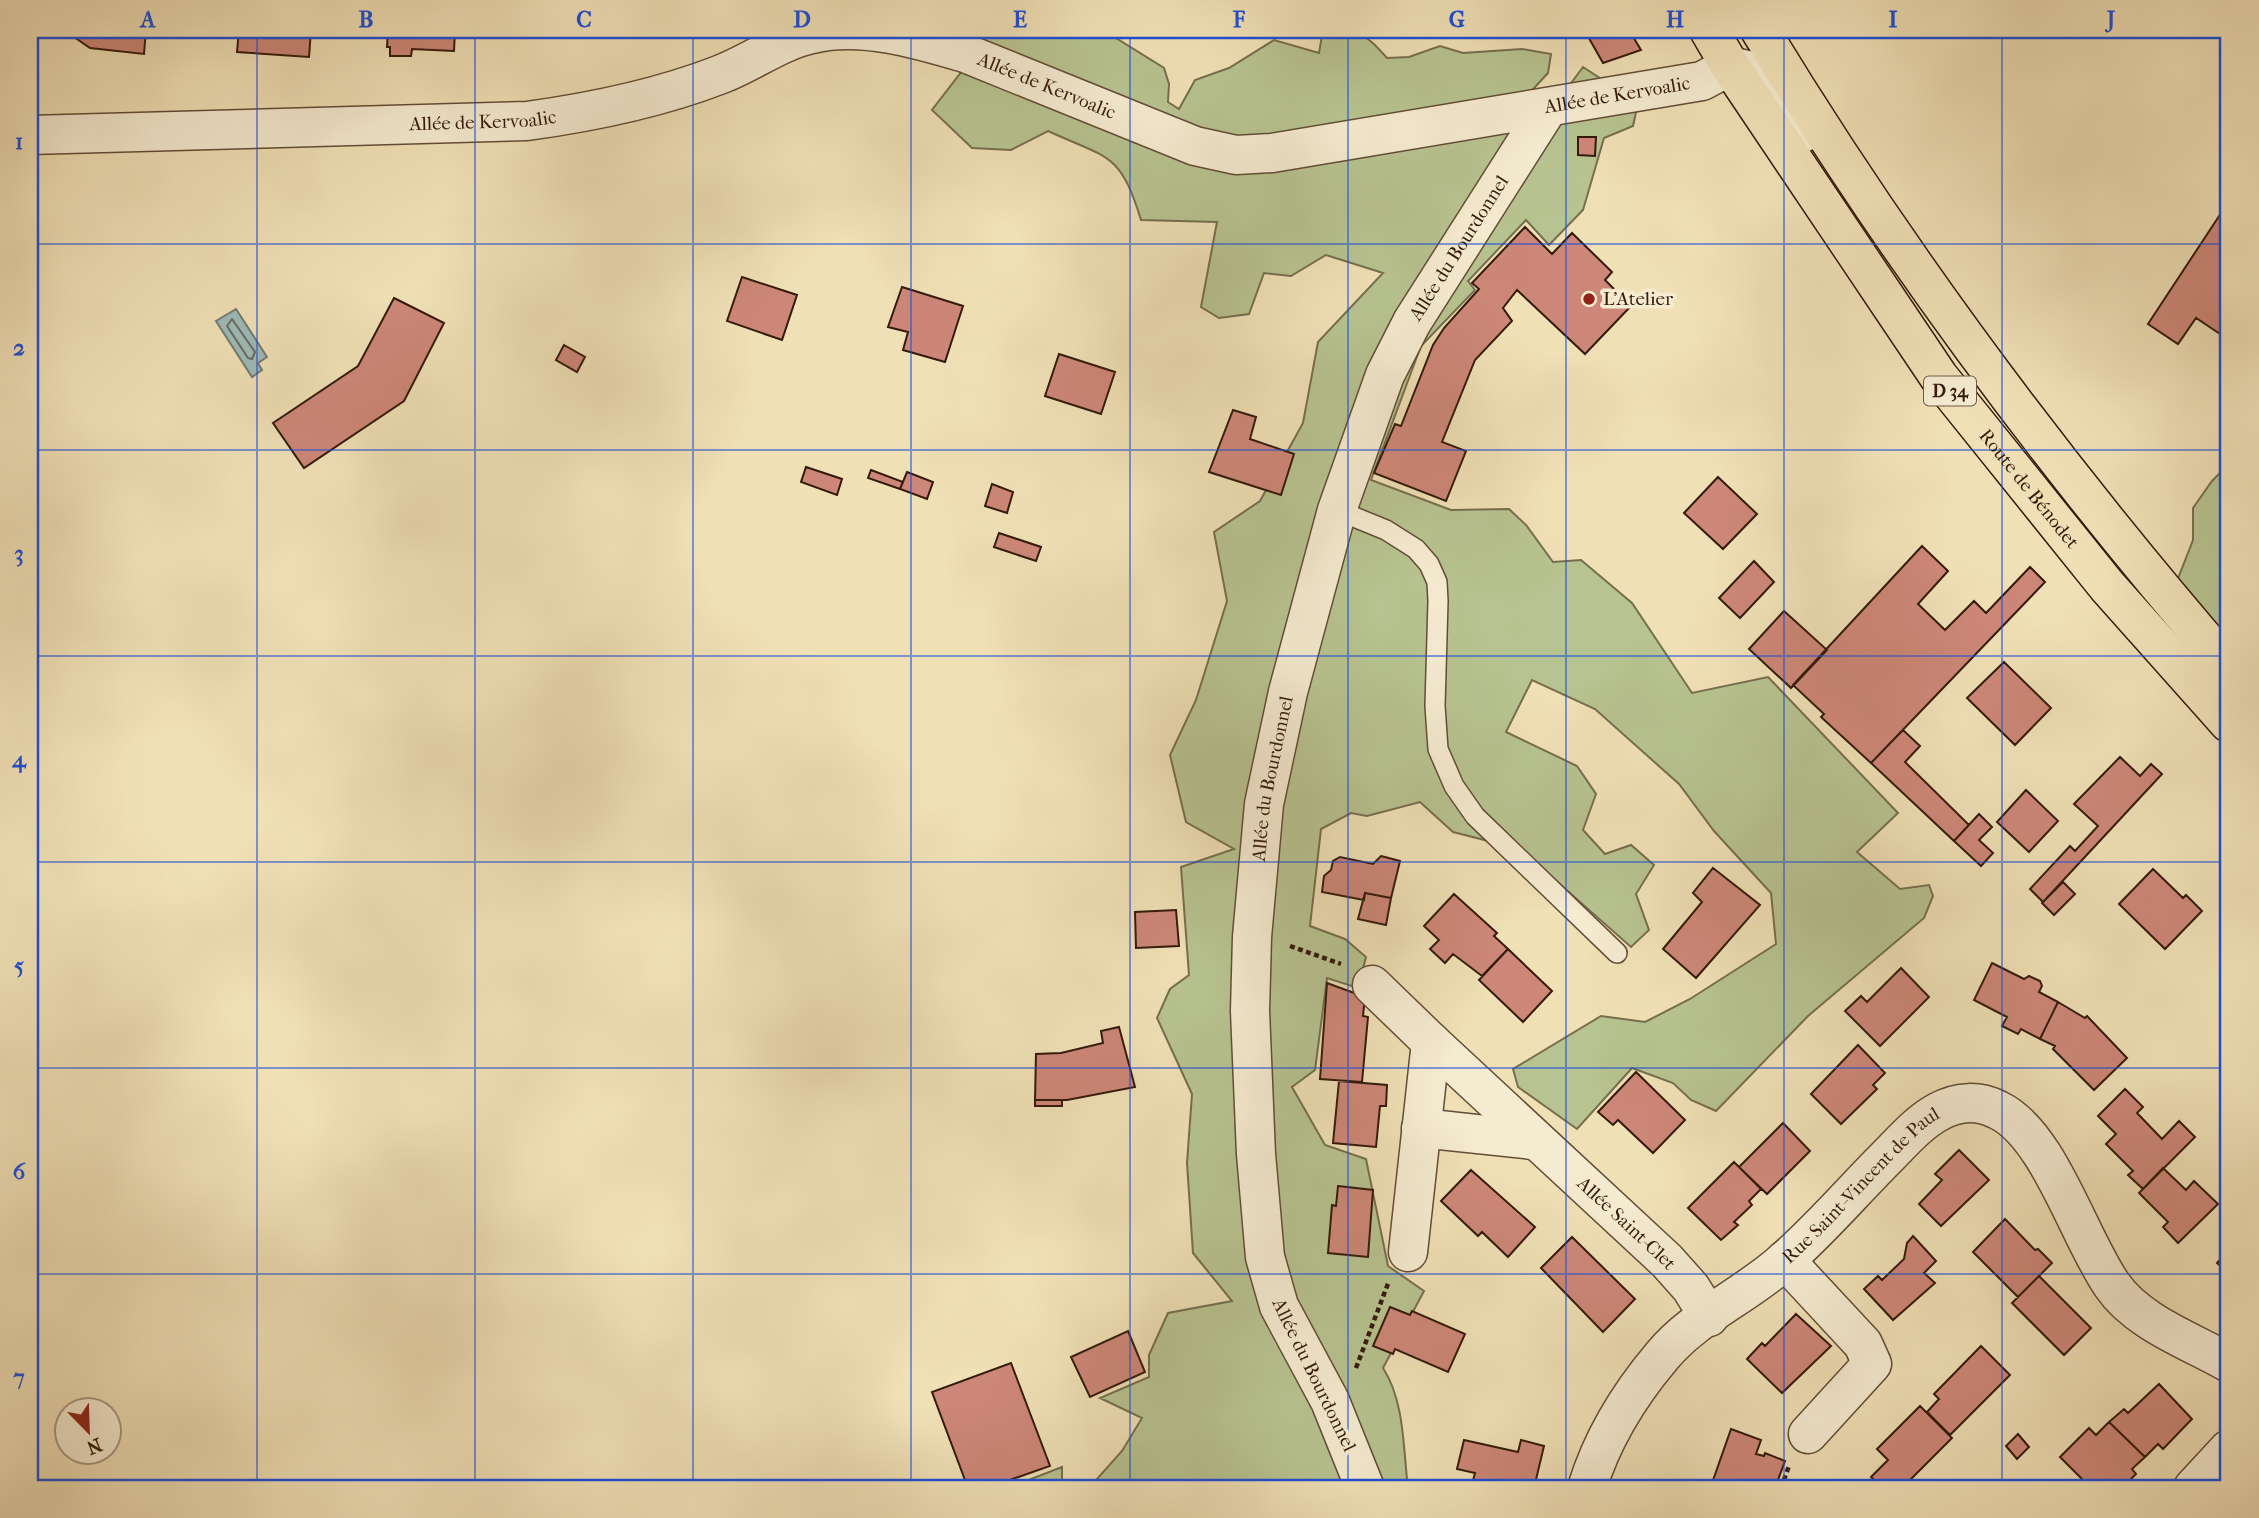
<svg xmlns="http://www.w3.org/2000/svg" width="2259" height="1518" font-family="'IM FELL French Canon',serif">
  <rect width="100%" height="100%" fill="#f0e0b6"/>
  <filter id="stains"><feTurbulence type="fractalNoise" baseFrequency=".00286" numOctaves="4"/><feColorMatrix values="0 0 0 0 .2 0 0 0 0 .09 0 0 0 0 .02 0 0 0 .5 -.17"/></filter>
  <radialGradient id="worn" r=".72"><stop offset=".6" stop-color="#630" stop-opacity="0"/><stop offset="1" stop-color="#630" stop-opacity=".3"/></radialGradient>
  <path fill="#b7c390" stroke="#766e4e" stroke-width="2" d="M954,30H1103L1164,68L1169,84L1168,102L1179,109L1195,80L1229,68L1274,40L1319,53L1323,30C1359,30 1363,31 1387,58L1409,57L1440,46L1463,53L1522,49L1551,54L1548,73L1512,112L1563,94L1583,67L1638,103L1633,126L1604,138L1583,210L1549,245L1526,220L1468,281L1475,290L1421,346L1371,480L1451,510L1509,509L1526,525L1553,562L1581,560L1632,603L1692,693L1768,677L1898,813L1857,852L1900,889L1929,885L1933,896L1924,918L1808,1016L1716,1111L1691,1100L1673,1083L1632,1068L1577,1129L1518,1087L1513,1069L1601,1016L1645,1022L1690,999L1776,944L1771,893L1714,831L1679,784L1595,709L1532,680L1506,732L1577,766L1596,794L1583,830L1605,854L1631,845L1654,865L1636,894L1649,930L1631,947L1520,849L1453,832L1420,802L1367,816L1351,813L1321,829L1310,926L1345,939L1366,957L1358,988L1327,978L1315,1070L1292,1087L1325,1145L1366,1159L1388,1266L1424,1291L1383,1368C1405,1402 1403,1449 1408,1488H1089L1122,1451L1142,1418L1100,1398L1149,1377V1355L1168,1313L1232,1301L1193,1253L1187,1163L1192,1094L1157,1018L1170,989L1189,975L1181,867L1234,849L1186,822L1170,755L1196,700L1227,601L1214,532L1260,501L1303,423L1318,342L1383,273L1326,255L1291,276L1264,273L1249,314L1219,318L1201,307L1217,222L1141,220C1120,152 1109,159 1048,131L1011,150L972,148L932,110L965,67Z
    M2229,464V648L2177,581L2193,540V508L2212,481Z
    M1062,1467V1488H1008Z"/>
  <path fill="#9ebbb8" stroke="#747b73" stroke-width="2" d="M236,309L267,357L258,363L262,370L252,377L216,321Z"/>
  <g fill="none" stroke-linecap="round" stroke-linejoin="round">
    <path stroke="#696a62" stroke-width="2" d="M232,319L255,352L252,359L248,358L227,326Z"/>
  </g>
  <path fill="#cd8778" stroke="#341a0b" stroke-width="2" d="M64,30H146L144,54L90,48Z
    M239,30H311L309,57L237,52Z
    M388,30H455L454,51L412,49L411,56H390V47H387Z
    M1577,30H1629L1641,50L1603,63L1586,33L1581,36Z
    M1578,137H1596L1595,156L1578,155Z
    M2229,201V340L2196,318L2178,344L2148,324Z
    M1525,227L1552,254L1572,233L1612,272L1605,280L1631,306L1585,354L1517,290L1503,308L1512,321L1475,360L1442,442L1466,451L1446,501L1374,473L1395,424L1401,426L1433,345L1444,328L1479,289L1472,283Z
    M742,277L797,295L782,340L727,321Z
    M902,287L963,306L945,362L903,350L908,332L888,327Z
    M394,298L444,323L404,401L304,468L273,423L358,366Z
    M564,345L585,357L577,372L556,360Z
    M1059,354L1115,372L1101,414L1045,396Z
    M1233,410L1256,417L1250,439L1294,454L1281,495L1209,472Z
    M806,467L842,479L837,495L801,482Z
    M871,470L903,482L900,489L868,478Z
    M907,472L933,482L927,499L900,489Z
    M1718,477L1757,514L1723,549L1684,513Z
    M992,484L1013,492L1007,513L985,506Z
    M999,533L1041,547L1036,561L994,547Z
    M1922,546L1948,571L1918,604L1945,630L1974,601L1986,613L2030,567L2045,582L1871,763L1821,717L1824,714L1793,685Z
    M1754,561L1774,582L1740,618L1719,598Z
    M1784,611L1827,650L1791,688L1749,649Z
    M2004,662L2051,708L2015,745L1967,698Z
    M1903,730L1920,746L1905,762L1969,825L1954,841L1871,763Z
    M2120,757L2140,776L2151,764L2162,774L2043,902L2030,889L2070,846L2075,851L2098,826L2074,804Z
    M2026,790L2058,821L2029,852L1997,822Z
    M1979,814L1992,827L1979,840L1993,853L1981,866L1954,841Z
    M1381,856L1400,861L1391,898L1365,893L1364,900L1322,892L1324,876L1331,870L1333,861L1340,857L1373,864Z
    M1713,868L1760,905L1696,978L1663,949L1702,902L1693,893Z
    M2153,869L2183,898L2186,895L2202,911L2165,949L2119,904Z
    M2063,882L2075,894L2054,915L2042,903Z
    M1365,893L1391,898L1386,925L1358,919Z
    M1454,894L1497,933L1494,936L1508,949L1482,976L1453,954L1445,963L1430,949L1439,940L1424,926Z
    M1176,910L1179,946L1136,948L1135,912Z
    M1508,949L1552,991L1523,1022L1479,980Z
    M1992,963L2024,979L2029,976L2040,981L2042,986L2039,992L2058,1002L2040,1039L2021,1029L2018,1034L2002,1026L2007,1017L1974,1000Z
    M1901,968L1929,997L1880,1046L1845,1011L1861,996L1867,1002Z
    M1327,983L1365,997L1363,1016L1368,1017L1362,1082L1320,1079Z
    M2058,1002L2085,1018L2087,1016L2127,1058L2094,1090L2053,1049L2055,1046L2040,1039Z
    M1119,1027L1135,1087L1067,1100H1035L1036,1054L1061,1053L1103,1043L1101,1031Z
    M1858,1045L1885,1073L1873,1085L1877,1089L1841,1124L1811,1094Z
    M1636,1072L1685,1120L1653,1153L1618,1120L1613,1125L1598,1112Z
    M1339,1081L1387,1085L1386,1106H1380L1376,1147L1333,1143Z
    M2125,1089L2143,1107L2137,1113L2162,1139L2179,1121L2195,1137L2143,1189L2128,1175L2133,1171L2106,1144L2116,1134L2098,1116Z
    M1035,1100H1062V1106H1035Z
    M1783,1123L1810,1151L1767,1194L1739,1167Z
    M1959,1150L1989,1180L1941,1226L1919,1204L1942,1180L1935,1174Z
    M1734,1162L1761,1189L1749,1201L1752,1205L1734,1222L1738,1225L1721,1240L1688,1208Z
    M2163,1168L2186,1190L2194,1181L2218,1204L2178,1243L2163,1227L2168,1222L2139,1193Z
    M1471,1170L1535,1227L1508,1257L1482,1232L1478,1236L1441,1201Z
    M1338,1186L1373,1190L1368,1257L1328,1253L1332,1205L1336,1206Z
    M2005,1219L2035,1250L2038,1249L2052,1263L2018,1297L1973,1252Z
    M1913,1236L1936,1261L1924,1273L1935,1283L1893,1320L1864,1289L1878,1276L1882,1280L1904,1259L1907,1243Z
    M1572,1237L1635,1299L1603,1332L1541,1268Z
    M2229,1250V1274L2217,1263Z
    M2039,1276L2091,1328L2064,1355L2012,1303Z
    M1390,1307L1410,1315L1412,1311L1465,1334L1448,1372L1395,1349L1393,1354L1373,1346Z
    M1796,1314L1831,1346L1782,1393L1747,1359L1762,1343L1765,1346Z
    M1128,1331L1145,1372L1090,1397L1071,1357Z
    M1981,1346L2010,1375L1950,1435L1927,1412L1939,1399L1934,1394Z
    M1011,1363L1050,1466L987,1488H968L932,1392Z
    M2159,1384L2192,1419L2163,1449L2158,1444L2145,1457L2109,1422L2124,1409L2128,1413Z
    M1920,1406L1952,1438L1902,1488H1882L1871,1477L1888,1460L1877,1449Z
    M2109,1422L2145,1457L2132,1469L2136,1474L2122,1488H2091L2060,1457L2089,1428L2096,1435Z
    M1731,1429L1761,1440L1756,1454L1764,1456L1765,1453L1785,1461L1775,1488L1711,1486Z
    M2018,1434L2029,1447L2017,1459L2006,1446Z
    M1464,1440L1518,1452L1521,1440L1544,1446L1534,1488H1471L1475,1473L1457,1469Z"/>
  <g fill="none" stroke-linecap="round" stroke-linejoin="round">
    <defs>
      <path id="service" d="M1337,510L1386,530L1416,549L1429,564L1437,582L1438,601L1435,706L1438,749L1454,786L1475,816L1617,953"/>
      <g id="minor">
        <path id="s1" d="M30,135L527,121C593,112 657,99 719,75C751,63 779,41 812,34C861,22 918,39 965,53L1195,146L1236,155L1272,153L1702,81L1730,66L1764,74L1803,133"/>
        <path d="M1372,985L1431,1042"/>
        <path d="M1421,1128L1533,1140"/>
        <path id="s2" d="M1408,1252L1431,1042L1667,1261L1691,1288L1709,1317"/>
        <path d="M1785,1260L1863,1344L1872,1364L1808,1434"/>
        <path id="s3" d="M1365,1488L1330,1401L1279,1306L1265,1257L1256,1154L1250,1011L1252,937L1264,804L1288,692L1337,510L1385,375L1412,322L1548,108"/>
        <path id="s4" d="M1587,1488C1602,1439 1629,1395 1662,1356C1694,1317 1745,1296 1783,1262C1820,1230 1852,1192 1887,1157C1903,1141 1918,1123 1938,1112C1957,1101 1979,1100 1998,1110C2049,1134 2079,1238 2112,1285C2138,1323 2191,1341 2229,1363"/>
        <path d="M2193,1488L2229,1449"/>
      </g>
      <g id="primary">
        <path id="s5" d="M1709,30L1730,66L1939,377L2107,586L2229,723"/>
        <path d="M1760,30C1898,257 2055,467 2229,668"/>
      </g>
    </defs>
    <use href="#service" stroke="#634c36" stroke-width="22"/>
    <use href="#minor" stroke="#634c36" stroke-width="41"/>
    <use href="#primary" stroke="#341a0b" stroke-width="41"/>
    <path stroke="#341a0b" stroke-width="4.5" stroke-dasharray="5 3.5" stroke-linecap="butt" d="M1290,946L1341,964
      M1356,1368L1389,1281
      M1781,1488L1789,1466"/>
    <use href="#service" stroke="#f5ebd0" stroke-width="19"/>
    <use href="#minor" stroke="#f5ebd0" stroke-width="38"/>
    <use href="#primary" stroke="#f0e0b6" stroke-width="38"/>
  </g>
  <path fill="none" stroke="#1d4ed8" stroke-width="2" stroke-opacity="0.55" d="M257,30V1488M475,30V1488M693,30V1488M911,30V1488M1130,30V1488M1348,30V1488M1566,30V1488M1784,30V1488M2002,30V1488M30,244H2229M30,450H2229M30,656H2229M30,862H2229M30,1068H2229M30,1274H2229"/>
  <circle fill="#8f2418" stroke="#f5ebd0" stroke-width="2.5" cx="1589" cy="299" r="7"/>
  <g text-anchor="middle" dominant-baseline="central" stroke-width="7" stroke-linejoin="round" paint-order="stroke">
    <rect fill="#f5ebd0" stroke="#6e5946" stroke-width="2" x="1924" y="376.5" width="52" height="29" rx="5"/>
    <g font-size="18" font-weight="bold" fill="#341a0b">
      <text x="1950" y="391">D 34</text>
    </g>
    <g font-size="19" fill="#341a0b" stroke="#f5ebd0">
      <text stroke="none"><textPath href="#s1" startOffset="1041">Allée de Kervoalic</textPath></text>
      <text stroke="none"><textPath href="#s1" startOffset="1629">Allée de Kervoalic</textPath></text>
      <text stroke="none"><textPath href="#s1" startOffset="453">Allée de Kervoalic</textPath></text>
      <text stroke="none"><textPath href="#s3" startOffset="1300">Allée du Bourdonnel</textPath></text>
      <text stroke="none"><textPath href="#s5" startOffset="560">Route de Bénodet</textPath></text>
      <text stroke="none"><textPath href="#s3" startOffset="733">Allée du Bourdonnel</textPath></text>
      <text stroke="none"><textPath href="#s4" startOffset="416">Rue Saint-Vincent de Paul</textPath></text>
      <text stroke="none"><textPath href="#s2" startOffset="478">Allée Saint-Clet</textPath></text>
      <text transform="translate(1314 1375) rotate(64)">Allée du Bourdonnel</text>
    </g>
    <g font-size="19" fill="#341a0b" stroke="#f5ebd0" text-anchor="start">
      <text x="1603" y="299">L'Atelier</text>
    </g>
  </g>
  <rect width="2259" height="1518" fill="none" stroke="#f0e0b6" stroke-width="77"/>
  <g transform="translate(88 1431) rotate(157)"><circle r="33" fill="#f5ebd0" stroke="#a89781" stroke-width="2"/>
  <path d="M0-5L12 26L0 18L-12 26Z" fill="#8f2418"/>
  <text y="-10" font-size="19" font-weight="bold" text-anchor="middle" fill="#341a0b">N</text>
  </g>
  <rect x="38" y="38" width="2182" height="1442" fill="none" stroke="#1d4ed8" stroke-width="2.5"/>
  <g font-size="23" text-anchor="middle" font-weight="bold" fill="#1d4ed8">
    <text x="148" y="27">A</text>
    <text x="366" y="27">B</text>
    <text x="584" y="27">C</text>
    <text x="802" y="27">D</text>
    <text x="1020" y="27">E</text>
    <text x="1239" y="27">F</text>
    <text x="1457" y="27">G</text>
    <text x="1675" y="27">H</text>
    <text x="1893" y="27">I</text>
    <text x="2111" y="27">J</text>
    <text x="19" y="149">1</text>
    <text x="19" y="355">2</text>
    <text x="19" y="561">3</text>
    <text x="19" y="767">4</text>
    <text x="19" y="973">5</text>
    <text x="19" y="1179">6</text>
    <text x="19" y="1385">7</text>
  </g>
  <rect width="100%" height="100%" filter="url(#stains)"/>
  <rect width="100%" height="100%" fill="url(#worn)"/>
</svg>
